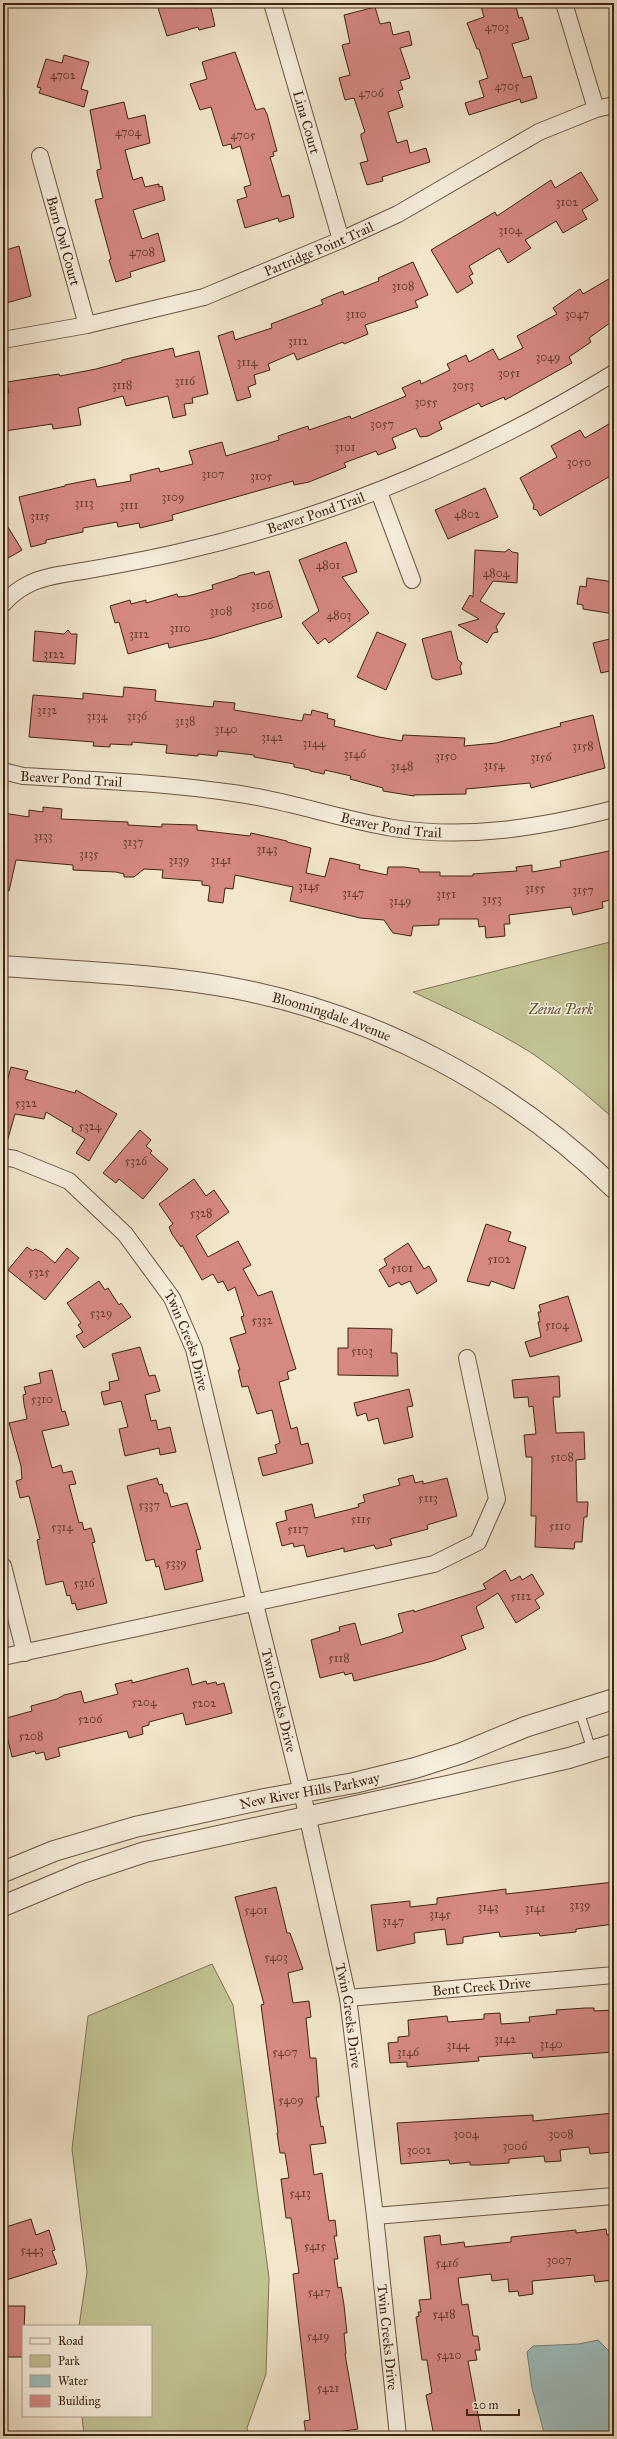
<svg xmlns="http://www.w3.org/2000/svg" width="617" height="2439" font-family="'IM FELL Great Primer',serif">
  <rect width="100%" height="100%" fill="#f2e6cc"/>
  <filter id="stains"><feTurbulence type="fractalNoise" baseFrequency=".005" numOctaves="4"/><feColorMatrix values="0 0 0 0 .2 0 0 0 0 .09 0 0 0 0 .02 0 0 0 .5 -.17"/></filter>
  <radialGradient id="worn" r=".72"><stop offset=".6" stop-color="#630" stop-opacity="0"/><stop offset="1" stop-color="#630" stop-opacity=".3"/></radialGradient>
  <path fill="#c2c393" stroke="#807454" d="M614,941V1119C587,1095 560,1072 530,1052C493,1029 453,1011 413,992Z
    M212,1964L233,2005L269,2278L266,2374L247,2428L249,2436H84L82,2416H151V2326H79L87,2272L72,2149L88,2016Z"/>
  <path fill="#9dbebe" stroke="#77817a" d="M598,2340L614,2356V2436H545L532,2388L527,2352L533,2346L579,2344Z"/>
  <path fill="#d68883" stroke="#3f2514" d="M175,3H194L196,8L210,4L215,26L199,30L198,27L167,36L158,8Z
    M480,3H515L519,18L522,17L529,39L512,44L523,78L531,76L537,98L521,103L520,99L469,115L465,103L484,97L479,81L488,78L479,49H477L467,23L484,17Z
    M375,7L380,24L390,22L393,35L409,31L412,45L400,48L410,78L400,81L403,89L398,91L403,107L388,112L397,143L407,140L410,153L426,148L430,162L382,177L383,181L367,185L360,163L368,161L361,137V134L365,132L354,98L345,100L339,78L350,75L342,45L350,43L344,15Z
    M235,52L256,110L264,108L267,114L277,151L273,152L274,156L270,157L282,197L289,195L294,217L279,222L278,218L245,228L237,200L247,197L244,187L251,185L240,146L232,149L231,144L223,146L211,107L200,110L190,84L207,79L202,62Z
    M64,55L89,62L81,89L88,91L84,107L39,93L41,88L37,87L46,59L62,63Z
    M124,102L128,119L145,115L150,143L125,150L133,180L142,177L145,187L159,184V187L162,186L165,200L133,210L142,239L158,233L165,261L130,272L131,277L116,282L109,260L111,259L95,200L103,198L97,173V170L101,169L90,110Z
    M581,172L598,200L582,210L587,219L563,233L556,221L525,240L531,248L508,263L499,248L469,266L473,274L469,276L473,283L457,293L431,250L495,212L497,216L551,180L555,188Z
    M19,246L31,296L3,304V251Z
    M413,262L428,295L415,301L418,307L365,325L368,334L344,344L343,342L297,360L294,353L268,364L270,370L254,375L256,384L248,387L251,397L237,401L218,336L233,331L235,340L272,328L271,324L323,304L321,300L328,297L343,291L344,295L379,281L378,278Z
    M614,276V320L589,338L591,342L569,357L572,363L505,400L504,397L481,407L479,403L439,422L442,429L428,436L420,437L416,428L392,438L396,448L378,455L376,451L344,463L346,467L309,482L294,485L293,481L172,515L173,520L140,528L139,523L118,527L117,522L83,528V532L46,540V543L31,547L19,497L65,486V485L95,479L97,487L131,481L130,475L159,468L160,472L193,464L189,451L222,442L226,456L279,440L278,436L308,426L309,430L350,416L351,419L406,396L402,388L420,380L421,384L450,370L447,364L466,355L469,362L493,349L499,360L523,348L517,336L557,314L553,308L580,289L583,294Z
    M173,348L175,357L199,351L208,394L192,398L193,403L184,404L186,415L173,418L168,396L126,406L123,396L78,408L81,425L53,429L52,424L5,431L3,394L9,393L7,382L59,374L60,376L96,369L122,362V360Z
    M614,421V474L540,516L537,510L533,509L534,505L520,478L557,457L551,446L580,430L585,438Z
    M485,488L498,517L448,539L435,510Z
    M3,519L22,550L3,561Z
    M346,542L357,572L342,577L369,613L329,643L325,638L318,644L302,623L319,611L299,560Z
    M509,549L512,552L518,553L517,583L493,581L480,601L501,614L505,613L496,627L498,632L493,633L487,643L458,625L479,619L462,609L470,595L473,597L475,550L505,552Z
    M269,571L282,617L212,638L169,648L168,643L128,654L119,622L115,623L110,606L130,600L131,604L146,600V603L177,594L178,597L188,596L213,589L212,585L238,577V576L254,572L255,575Z
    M587,578L614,582V614L583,609V605L577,604L580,586L586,587Z
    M68,630L71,634H77L75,664L33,661L35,631L64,634Z
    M451,631L458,660L462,663L460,667L462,674L437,680L432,678L422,639Z
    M377,632L406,644L386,690L357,677Z
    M614,638V670L601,673L593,643Z
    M124,687L156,690L155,701L213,707L214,701L235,703L234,710L302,721L304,714L311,715L312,710L328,714L327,718L335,720L334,726L379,737L402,741L403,735L465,738L464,746L496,743L561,726L560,723L593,715L605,768L531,788L530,783L466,789V794L414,795V796L383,791V788L350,779L351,776L325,770L324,774L310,771V770L294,767V764L254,757V755L218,751L217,756L198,754V756L166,753L167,745L132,742V745L110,744V747L93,746L94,742L29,737L33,695L83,699V693L123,697Z
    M43,807L62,809L61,819L128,822V825L162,827V824L197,825V830L250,836L251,833L287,841V842L311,848L306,873L325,877L330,858L360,865L359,869L387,875L388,867H404L419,869V872H440V876H473V874L517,871L516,867L532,865V872L561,867L560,861L614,850V899L602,902L603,908L573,915L571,907L509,915L510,924H504L505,936L486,938L485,926L479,927L478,919H439V925L413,926L411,936L393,933L384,920L360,918L290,901L293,887L235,875L233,889L225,888L223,903L208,901L210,886L202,885V881L162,878L163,870L144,869L134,877H124V874L116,872L73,870V865L16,860L9,891L3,890V813L29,817V810L43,812Z
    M11,1067L28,1071L25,1079L75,1093L76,1090L117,1114L89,1161L76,1153L85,1139L72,1131L73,1128L46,1112L44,1119L15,1114L7,1142L3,1141V1095Z
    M140,1130L151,1140L146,1146L152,1151L150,1153L168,1169L143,1199L119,1179L116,1183L103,1173Z
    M194,1179L206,1196L214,1190L229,1212L196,1236L208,1257L238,1241L251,1265L243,1269L258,1296L272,1291L296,1369L287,1372L289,1379L279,1382L291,1429L297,1427L301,1445L308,1443L313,1463L263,1476L258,1458L277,1453L275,1445L280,1443L272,1410L257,1414L248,1386L242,1387L238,1370H240L230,1338L246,1333L241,1317L244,1316L235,1287L228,1291L223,1281L218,1283L213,1274L202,1280L182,1245L181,1247L172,1234L169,1227L173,1224L159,1204Z
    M486,1224L511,1232L508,1241L526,1247L514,1289L491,1281L489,1286L467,1281Z
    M408,1243L424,1269L429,1266L437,1281L417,1294L410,1281L401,1285L399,1282L389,1287L379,1270L387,1265L384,1259Z
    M27,1247L33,1251L35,1249L42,1252L55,1263L67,1248L79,1258L45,1300L8,1270Z
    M99,1281L105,1290L108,1288L119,1305L121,1303L131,1317L84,1348L76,1336L83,1332L78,1325L81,1323L67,1303Z
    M568,1296L582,1341L530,1357L525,1342L541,1337L538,1322H540L538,1312H541L539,1305Z
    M348,1328L392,1329L391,1353H397L398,1376L338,1375V1348H348Z
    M140,1347L149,1376L155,1375L160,1391L145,1395L151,1421L156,1420L158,1430L170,1427L176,1452L160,1455L159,1448L125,1456L119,1429L128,1427L121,1401L104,1405L101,1392L110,1390L109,1382L119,1380L112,1354Z
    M52,1370L62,1412L65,1411L69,1425L42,1431L52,1468L61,1465L63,1473L72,1471L76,1484L69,1485L79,1523L82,1522L84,1530L91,1528L95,1542L92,1543L107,1603L77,1610L75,1603L72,1604L70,1595L67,1596L63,1581L46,1585L37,1540L40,1539L29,1496L20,1498L16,1481L22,1479L21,1466L9,1423L27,1419L24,1404L23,1395L26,1394L24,1387L41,1383L39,1373Z
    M559,1376L560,1397H553L556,1433L584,1432L585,1459L576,1460L577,1502H588L587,1517H584L582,1542H575L574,1549L535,1547L536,1516H531L532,1457H526L524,1435L536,1434L533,1406L529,1407L528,1397L514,1398L512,1380Z
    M409,1389L413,1406L407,1407L413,1437L384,1444L378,1418L368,1421L366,1413L357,1416L354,1403Z
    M413,1475L415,1483L423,1481V1484L447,1478L457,1516L427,1525L428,1529L390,1539L392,1545L376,1549L374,1545L344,1552V1548L307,1557L304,1545L294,1547L293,1543L282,1546L276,1523L287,1520L285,1511L312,1504L315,1518L359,1507L358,1504L365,1502L363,1495L400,1485L398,1479Z
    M157,1478L159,1485L162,1484L164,1493H167L171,1507L187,1503L201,1549L196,1550L203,1581L165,1590L159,1566L156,1567L154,1559L146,1561L127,1486Z
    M505,1570L511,1581L520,1576L522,1580L532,1574L544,1594L535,1600L540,1608L516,1623L498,1593L476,1607L484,1628L461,1636L466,1649L433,1661L354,1681L352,1673L345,1675L344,1672L320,1678L311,1640L340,1631L339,1627L355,1623L361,1645L389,1637L403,1632L398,1614L414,1610V1612L486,1589L483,1584Z
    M188,1668L192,1685L206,1681L207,1684L216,1682L217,1685L224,1683L232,1713L186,1725L183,1713L149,1722V1725L142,1727L143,1734L129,1738L127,1731L58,1748L60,1756L46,1760L44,1752L36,1754L35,1751L12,1757L3,1719L32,1711L31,1706L57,1699L64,1695L81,1691L84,1703L118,1694L115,1684L132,1680V1683Z
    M614,1882V1924L576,1929V1932L548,1935L540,1936L539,1933L500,1937L499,1932L463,1937V1943L447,1945L445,1929L414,1933L415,1943L377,1951L371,1905L410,1901V1907L437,1904V1898L506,1889V1894Z
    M276,1887L287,1933H290L303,1969L288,1973L293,2003L309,2001L311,2017L306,2018L310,2058H316L319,2097H316L321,2127L323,2126L326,2143L310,2145L314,2175L322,2173L329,2221L335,2220L337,2236H334L338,2259H334L338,2288L341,2287L344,2305L347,2333H344L346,2354H345L358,2429L338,2432V2436H306L304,2421L310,2420L293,2274L299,2273L291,2218H286L281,2179L289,2178L285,2153H280L277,2133H278L261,2005L264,2004L235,1897Z
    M585,2008H594V2011L614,2010V2052L533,2058L532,2053L478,2057L479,2061L407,2067V2062L390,2063L388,2043L398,2042V2037L409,2036L408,2020L447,2016L448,2022L484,2019V2014L500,2013L501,2024L530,2022L529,2017L557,2014L556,2010Z
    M614,2113V2152L590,2154L589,2147L560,2150L561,2161L545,2162L544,2156L509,2159V2163L479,2165H470V2162L450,2164L449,2160L401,2164L397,2123L533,2115V2121Z
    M31,2219L36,2235L49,2230L55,2250L52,2251L57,2264L3,2281V2263L8,2262L3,2247V2228Z
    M606,2229L607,2235L614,2234V2280L595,2282L594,2275L532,2281L533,2294L519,2296L518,2291L509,2292L508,2279L492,2281L491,2274L458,2278L462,2305L468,2304L473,2336H478L480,2350H475L477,2360L468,2361L482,2436H434L426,2395L432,2393L427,2360H422L416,2317L419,2316L418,2312H421L419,2300L431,2299L424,2237L440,2235L441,2245L464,2242L465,2247L511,2242V2237L576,2230V2233Z
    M3,2306H25L23,2357H3Z"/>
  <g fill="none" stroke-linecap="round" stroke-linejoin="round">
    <defs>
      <path id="service" d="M579,1710L592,1751"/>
      <g id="minor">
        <path id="s1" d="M272,3L341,240"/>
        <path d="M564,3L596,109"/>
        <path id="s2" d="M40,156L87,325"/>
        <path id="s3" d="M3,340L87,325L204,297L341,240L398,214L539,132L596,109L614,105"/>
        <path d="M379,492L412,580"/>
        <path id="s4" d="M3,604C10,596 19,589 29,584C45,576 65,574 83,571C117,565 151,559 184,551C336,516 481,454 614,373"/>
        <path id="s5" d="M3,771L23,776C95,780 169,783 240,794C292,802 341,819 393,828C468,840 541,827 614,809"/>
        <path id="s6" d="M3,1157L15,1159L69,1181L125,1234L172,1298L194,1349L255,1604L302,1792L348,1998L375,2216L398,2436"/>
        <path d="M3,1566L25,1653"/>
        <path d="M3,1657L434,1564L478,1542L497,1499L467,1358"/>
        <path id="s7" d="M348,1998L614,1975"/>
        <path d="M375,2216L614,2196"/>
      </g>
      <g id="tertiary">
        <path id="s8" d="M3,966C79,972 158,974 233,988C377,1015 509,1086 614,1188"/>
        <path id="s9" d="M3,1872L54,1851L135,1827L264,1799L354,1783L415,1768L462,1753L525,1727L614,1699"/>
        <path d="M3,1906L82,1873L145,1852L452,1785L569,1758L614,1744"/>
      </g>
    </defs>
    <use href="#service" stroke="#6c5542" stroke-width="10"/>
    <use href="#minor" stroke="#6c5542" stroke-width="18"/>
    <use href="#tertiary" stroke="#6c5542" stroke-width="22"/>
    <use href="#service" stroke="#f7efde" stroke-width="8"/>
    <use href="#minor" stroke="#f7efde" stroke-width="16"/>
    <use href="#tertiary" stroke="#f7efde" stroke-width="20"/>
  </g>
  <g text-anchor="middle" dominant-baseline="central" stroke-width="3" stroke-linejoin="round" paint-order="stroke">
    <g font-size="12" fill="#653e30">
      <text x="497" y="27">4703</text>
      <text x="63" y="75">4702</text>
      <text x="507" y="86">4705</text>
      <text x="371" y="93">4706</text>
      <text x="128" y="132">4704</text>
      <text x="243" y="135">4705</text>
      <text x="567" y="202">3102</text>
      <text x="510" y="230">3104</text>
      <text x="142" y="252">4708</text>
      <text x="403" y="286">3108</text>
      <text x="356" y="314">3110</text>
      <text x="577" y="314">3047</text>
      <text x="298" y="341">3112</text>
      <text x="548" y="357">3049</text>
      <text x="247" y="362">3114</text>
      <text x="509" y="373">3051</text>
      <text x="185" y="381">3116</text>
      <text x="122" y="385">3118</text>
      <text x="463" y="385">3053</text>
      <text x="426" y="402">3055</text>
      <text x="382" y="424">3057</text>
      <text x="345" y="447">3101</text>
      <text x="579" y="462">3050</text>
      <text x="213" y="474">3107</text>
      <text x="261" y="476">3105</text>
      <text x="173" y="497">3109</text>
      <text x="84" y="503">3113</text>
      <text x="129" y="505">3111</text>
      <text x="467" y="514">4802</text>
      <text x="40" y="516">3115</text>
      <text x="328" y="565">4801</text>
      <text x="496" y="573">4804</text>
      <text x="262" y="605">3106</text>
      <text x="221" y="611">3108</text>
      <text x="339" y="615">4803</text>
      <text x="180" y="628">3110</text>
      <text x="139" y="634">3112</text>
      <text x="54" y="654">3122</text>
      <text x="47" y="710">3132</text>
      <text x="97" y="716">3134</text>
      <text x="137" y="716">3136</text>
      <text x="185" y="721">3138</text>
      <text x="226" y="729">3140</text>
      <text x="272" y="737">3142</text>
      <text x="314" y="743">3144</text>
      <text x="583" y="746">3158</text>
      <text x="355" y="754">3146</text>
      <text x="446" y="756">3150</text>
      <text x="541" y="757">3156</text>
      <text x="494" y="765">3154</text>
      <text x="402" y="766">3148</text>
      <text x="43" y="836">3133</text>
      <text x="133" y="842">3137</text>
      <text x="267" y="849">3143</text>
      <text x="89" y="854">3135</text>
      <text x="179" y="860">3139</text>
      <text x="221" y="860">3141</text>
      <text x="309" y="886">3145</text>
      <text x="535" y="888">3155</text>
      <text x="583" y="890">3157</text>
      <text x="353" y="893">3147</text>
      <text x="446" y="894">3151</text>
      <text x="492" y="899">3153</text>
      <text x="400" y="901">3149</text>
      <text x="26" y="1103">5322</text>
      <text x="90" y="1126">5324</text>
      <text x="136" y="1161">5326</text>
      <text x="201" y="1213">5328</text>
      <text x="499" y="1259">5102</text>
      <text x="402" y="1268">5101</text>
      <text x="39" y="1272">5325</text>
      <text x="101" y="1313">5329</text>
      <text x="262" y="1320">5332</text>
      <text x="557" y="1325">5104</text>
      <text x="362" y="1351">5103</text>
      <text x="42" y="1399">5310</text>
      <text x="562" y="1457">5108</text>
      <text x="428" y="1498">5113</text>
      <text x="149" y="1505">5337</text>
      <text x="361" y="1519">5115</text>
      <text x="560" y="1526">5110</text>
      <text x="62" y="1527">5314</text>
      <text x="298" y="1529">5117</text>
      <text x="176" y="1563">5339</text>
      <text x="84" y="1583">5316</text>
      <text x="521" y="1596">5112</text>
      <text x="339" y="1658">5118</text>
      <text x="144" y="1702">5204</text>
      <text x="204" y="1703">5202</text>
      <text x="90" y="1719">5206</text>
      <text x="31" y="1736">5208</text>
      <text x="580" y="1905">3139</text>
      <text x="488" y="1907">3143</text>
      <text x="535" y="1908">3141</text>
      <text x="256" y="1910">5401</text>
      <text x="440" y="1914">3145</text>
      <text x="393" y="1921">3147</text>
      <text x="276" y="1957">5403</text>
      <text x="505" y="2039">3142</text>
      <text x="551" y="2044">3140</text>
      <text x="458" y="2045">3144</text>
      <text x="285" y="2052">5407</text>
      <text x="408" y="2052">3146</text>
      <text x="291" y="2100">5409</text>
      <text x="466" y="2134">3004</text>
      <text x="561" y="2134">3008</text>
      <text x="515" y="2146">3006</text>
      <text x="419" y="2150">3002</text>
      <text x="300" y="2193">5413</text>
      <text x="315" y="2246">5415</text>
      <text x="32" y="2250">5443</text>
      <text x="559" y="2260">3007</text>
      <text x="447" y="2263">5416</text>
      <text x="319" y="2292">5417</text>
      <text x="444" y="2314">5418</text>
      <text x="318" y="2336">5419</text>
      <text x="449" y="2355">5420</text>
      <text x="328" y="2388">5421</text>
    </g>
    <g font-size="14" fill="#3f2514" stroke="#f7efde">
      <text stroke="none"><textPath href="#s1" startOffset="124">Lina Court</textPath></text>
      <text stroke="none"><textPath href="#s2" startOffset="88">Barn Owl Court</textPath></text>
      <text stroke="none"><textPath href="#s3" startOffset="330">Partridge Point Trail</textPath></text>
      <text stroke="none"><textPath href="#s4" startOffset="329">Beaver Pond Trail</textPath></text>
      <text stroke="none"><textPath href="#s5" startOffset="69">Beaver Pond Trail</textPath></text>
      <text stroke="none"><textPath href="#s5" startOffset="393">Beaver Pond Trail</textPath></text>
      <text stroke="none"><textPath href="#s8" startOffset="334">Bloomingdale Avenue</textPath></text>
      <text stroke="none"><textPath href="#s6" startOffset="272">Twin Creeks Drive</textPath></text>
      <text stroke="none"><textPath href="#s6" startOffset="644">Twin Creeks Drive</textPath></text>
      <text stroke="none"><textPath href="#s9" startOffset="318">New River Hills Parkway</textPath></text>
      <text stroke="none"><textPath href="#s7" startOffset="134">Bent Creek Drive</textPath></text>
      <text stroke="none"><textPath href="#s6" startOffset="967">Twin Creeks Drive</textPath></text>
      <text stroke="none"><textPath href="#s6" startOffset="1291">Twin Creeks Drive</textPath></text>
    </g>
    <g font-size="14" font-style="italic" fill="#604c34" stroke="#f7efde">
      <text x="561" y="1009">Zeina Park</text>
    </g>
  </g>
  <rect width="617" height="2439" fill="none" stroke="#f2e6cc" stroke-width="16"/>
  <rect x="4" y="4" width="609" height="2431" fill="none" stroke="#3f2514" stroke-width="2"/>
  <rect x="8" y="8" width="601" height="2423" fill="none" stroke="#3f2514"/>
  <rect x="22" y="2325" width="130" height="92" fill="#f7efde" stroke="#ad9e8d"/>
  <rect x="30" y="2338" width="20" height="6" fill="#f7efde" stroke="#ad9e8d"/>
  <text x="58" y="2345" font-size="12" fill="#3f2514">Road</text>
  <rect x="30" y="2355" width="20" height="12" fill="#c2c393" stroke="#ad9e8d"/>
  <text x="58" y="2365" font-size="12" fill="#3f2514">Park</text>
  <rect x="30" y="2375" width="20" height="12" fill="#9dbebe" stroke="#ad9e8d"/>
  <text x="58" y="2385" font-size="12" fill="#3f2514">Water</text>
  <rect x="30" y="2395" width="20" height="12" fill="#d68883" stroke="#ad9e8d"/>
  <text x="58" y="2405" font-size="12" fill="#3f2514">Building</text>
  <path d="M467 2409v6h52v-6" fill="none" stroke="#3f2514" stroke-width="2"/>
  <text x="473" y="2409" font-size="12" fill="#3f2514" stroke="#f7efde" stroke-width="3" paint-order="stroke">20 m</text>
  <rect width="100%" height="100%" filter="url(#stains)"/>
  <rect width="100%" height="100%" fill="url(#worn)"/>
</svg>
